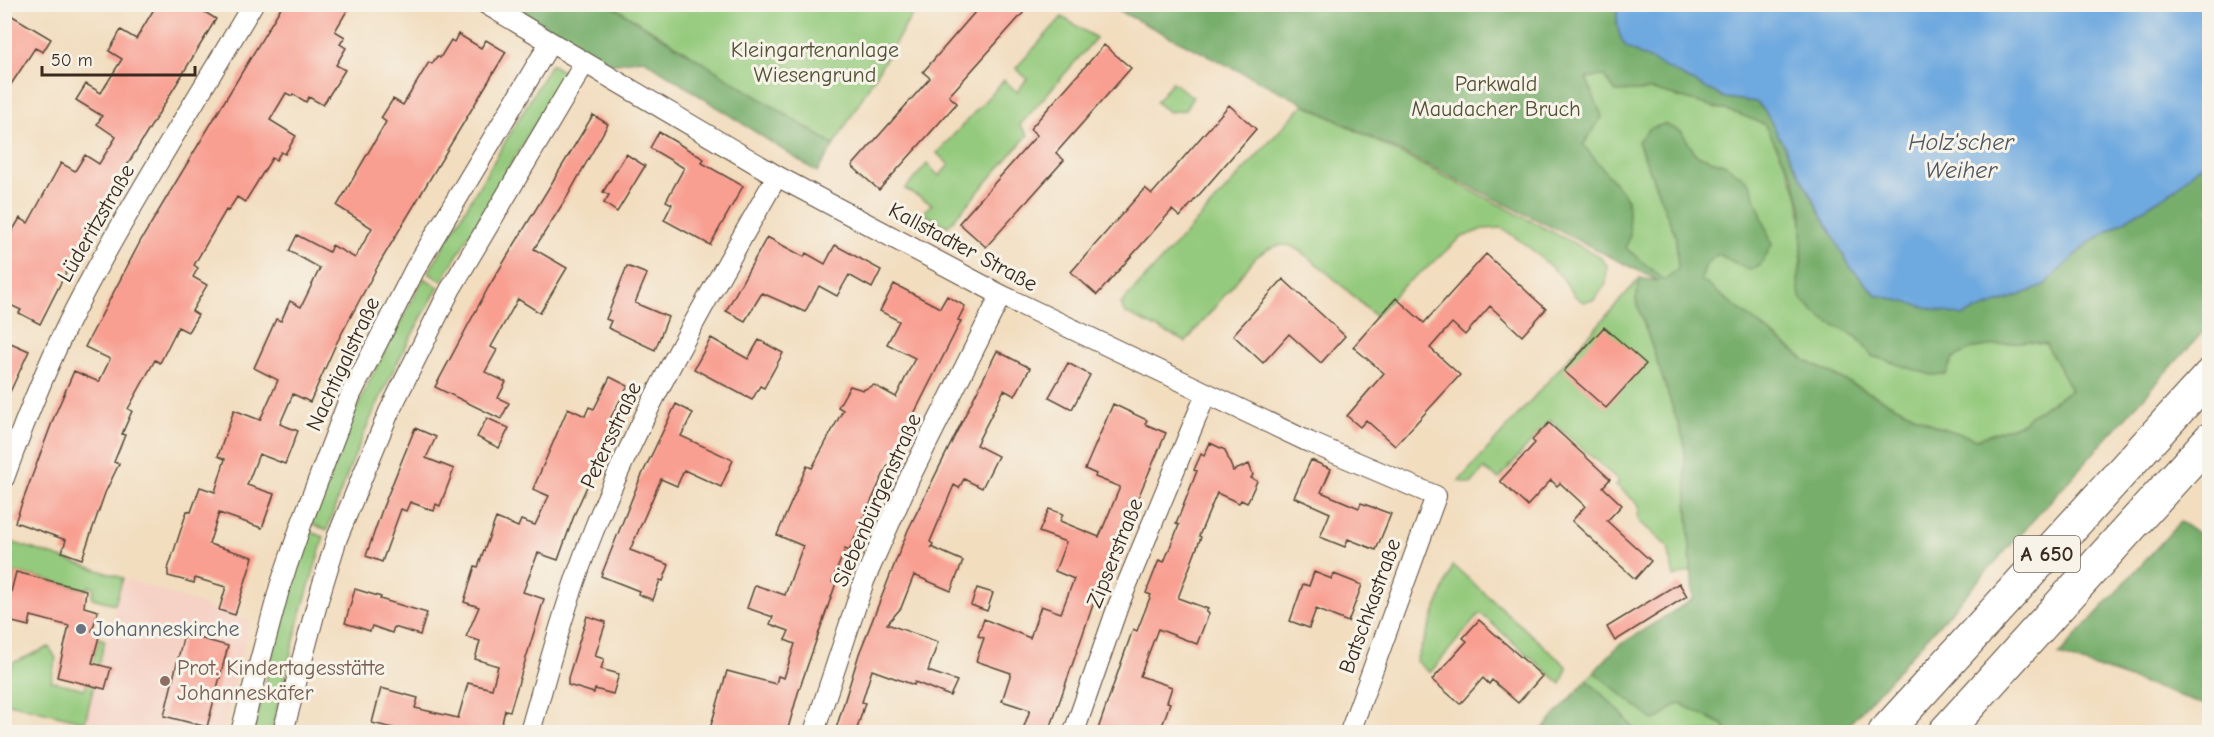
<svg xmlns="http://www.w3.org/2000/svg" width="2214" height="737" font-family="'Comic Neue',sans-serif">
  <rect width="100%" height="100%" fill="#f7f3e8"/>
  <filter id="ink" filterUnits="userSpaceOnUse"><feTurbulence type="fractalNoise" baseFrequency=".0167" numOctaves="2"/><feDisplacementMap in="SourceGraphic" scale="12" xChannelSelector="R" yChannelSelector="G"/><feConvolveMatrix kernelMatrix="1 2 1 2 8 2 1 2 1" color-interpolation-filters="sRGB"/></filter>
  <filter id="wash" filterUnits="userSpaceOnUse"><feTurbulence type="fractalNoise" baseFrequency=".008" numOctaves="4" result="noise"/><feDisplacementMap in="SourceGraphic" scale="24" xChannelSelector="R" yChannelSelector="G"/><feGaussianBlur stdDeviation="1.35" result="paint"/><feColorMatrix in="noise" values="0 0 0 0 0 0 0 0 0 0 0 0 0 0 0 0 0 1.4 0 .05"/><feComposite in="paint" operator="in"/></filter>
  <g filter="url(#wash)">
    <rect width="100%" height="100%" fill="#f2ddbf"/>
    <path fill="#f6d1c5" d="M123,578L250,621L222,732H129L85,722Z"/>
    <path fill="#94ca7d" stroke="#687a4e" stroke-width="1.5" d="M611,5H918L834,145Z
      M1062,17L1096,38L1020,125L1028,135L948,226L922,213L932,204L905,189L927,164L939,176L949,165L937,153L1004,80L1017,92L1027,79L1016,68Z
      M551,64L565,73L442,281L428,273Z
      M1604,76L1616,92L1653,90L1736,113L1764,124C1799,182 1809,214 1798,282L1821,318L1857,337L1873,356L1953,358L1973,348L2028,341L2046,344L2071,390L2030,416L2024,423L1977,439L1936,426L1808,362L1701,280L1706,264L1718,254L1726,165L1696,155L1681,132L1638,142L1676,237L1678,269L1664,281L1626,248L1630,234L1583,145L1602,117L1586,77Z
      M1172,82L1193,97L1185,110L1169,112L1156,102Z
      M1304,104L1599,256L1607,265L1606,284L1594,300L1583,302L1574,295L1562,277L1530,248L1502,228L1483,229L1460,238L1428,267L1404,285L1375,316C1359,302 1304,248 1287,245C1275,244 1266,250 1256,257L1186,342L1125,313L1121,304Z
      M424,278L439,287C394,363 355,446 327,530L311,524L351,422L369,381Z
      M1640,278L1636,300L1684,441L1691,571L1674,577L1668,547L1638,520L1639,505L1616,485L1619,481L1550,420L1499,479L1484,469L1471,484L1459,481Z
      M308,531L324,537L301,613L271,732H253L284,608Z
      M5,540L123,578L115,604L92,598L94,587L89,586L88,590L16,572L5,617Z
      M1453,565L1567,667L1561,684L1480,613L1430,673L1416,661Z
      M99,638L105,640L85,722L5,702V673L8,674L12,663L49,647L56,658L51,681L85,689Z
      M1594,672L1653,720C1670,717 1666,706 1681,704L1724,725L1727,732H1637L1619,711L1587,680Z"/>
    <path fill="#77ae6c" stroke="#596c45" stroke-width="1.5" fill-rule="evenodd" d="M511,5H611L834,145L817,172L643,59L610,64Z
      M1107,5H1617V26L1725,98L1756,102L1765,111L1850,267L1877,295L2042,287L2087,244L2174,190L2209,158V325L1842,732H1727L1724,725L1681,704C1666,706 1670,716 1653,720L1594,672L1618,646L1693,599L1684,441L1636,300L1640,278L1659,281ZM1604,76L1616,92L1653,90L1736,113L1764,124L1793,176L1802,210V259L1798,282L1800,298L1821,318L1857,337L1872,356L1931,375L1946,374L1953,358L1973,348L2027,341L2046,344L2071,390L2030,416L2023,423L1977,439L1936,426L1808,362L1701,280L1706,264L1718,254L1748,270L1760,266L1772,245L1750,183L1726,165L1696,155L1682,132L1664,124L1649,129L1638,141L1676,237L1678,269L1664,280L1626,248L1630,234L1627,198L1583,145L1602,117L1586,78Z
      M2180,522L2206,538L2209,534V706L2059,655Z
      M1587,680L1619,711L1637,732H1540Z"/>
    <path fill="#6ea9df" stroke="#546a7e" stroke-width="1.5" d="M1617,5H2209V158L2174,190L2087,244L2042,287L1962,316L1877,295L1850,267L1765,111L1756,102L1725,98L1627,48C1616,34 1617,22 1617,5Z"/>
    <g id="blocks">
      <path fill="#f89f91" d="M157,4H192L216,19L86,233L40,324L19,313L21,310L4,302V245L20,218L28,223L61,163L75,171L85,155L99,164L116,137L97,124L102,116L76,100L86,84L101,93L122,59L109,51L121,30L136,39Z
        M283,4H351L335,31L345,37L340,44L346,48L336,65L345,70L323,105L309,97L306,102L293,94L292,96L286,93L270,120L296,136L285,154L281,152L276,160L272,158L245,202L237,197L228,211L226,210L194,265L198,268L193,277L207,285L192,311L198,315L188,332L178,327L160,363L155,360L128,409L132,411L122,434L125,435L114,462L119,464L105,493L82,559L62,552L66,540L15,522L54,417L74,371L99,382L110,359L85,347L89,339L141,240Z
        M982,4H1016L1024,12L949,96L957,103L879,190L852,166L930,78L923,72Z
        M4,11L51,39L43,52L35,48L4,95Z
        M458,34L481,48L486,40L506,52L379,264L336,344L310,402L293,394L280,424L298,431L285,464L259,454L247,485L274,494L262,528L219,513L209,544L253,557L235,615L219,610L226,587L195,578L194,583L168,576V569L187,511L191,512L200,487L215,492L225,459L218,456L234,410L260,420L278,380L254,368L276,319L281,321L290,301L301,307L320,268L289,251L297,235L329,252L332,245L355,258L372,228L337,206L386,122L381,118L393,99L403,105L429,62L432,64L437,56L440,58L451,40L454,42Z
        M1104,45L1131,68L1056,153L1064,160L986,247L959,223L1037,135L1030,129Z
        M1229,105L1256,129L1180,217L1172,210L1097,295L1071,272L1145,188L1152,194Z
        M593,115L608,124L567,197L534,249L567,268L540,313L518,299L491,347L497,350L485,372L506,382L498,398L509,403L501,419L435,387L488,288Z
        M659,132L704,159L702,163L743,186L710,245L664,220L672,204L666,201L684,168L650,148Z
        M626,154L645,166L617,212L604,203L609,195L603,192Z
        M767,237L804,257L806,253L825,264L835,245L881,270L872,288L849,275L837,296L819,286L805,312L762,293L745,321L726,311Z
        M1486,254L1546,309L1522,336L1490,306L1465,335L1452,323L1430,348L1460,375L1395,446L1366,420L1360,427L1347,416L1384,373L1353,347L1396,298L1424,323Z
        M627,266L647,274L635,303L668,317L655,350L608,328L611,321L606,319Z
        M1283,279L1345,336L1321,363L1289,334L1263,363L1233,335Z
        M894,284L940,308L947,296L965,306L958,320L961,321L883,475L849,551L845,549L832,582L836,583L798,693L787,732H709L727,671L776,684L778,676L784,678L795,644L785,640L789,631L770,624L773,617L747,608L755,585L785,595L803,546L777,535L807,466L812,468L843,410L838,407L850,386L863,390L874,385L896,397L915,358L887,344L899,321L880,311Z
        M1604,327L1646,364L1606,408L1564,371Z
        M711,338L748,359L759,340L783,353L764,388L760,386L752,400L694,369Z
        M4,340L29,351L4,405Z
        M997,351L1030,368L1015,396L1004,390L976,445L998,456L982,488L964,479L959,488L954,485L930,542L933,544L931,547L963,561L951,591L914,575L901,608L887,624L938,642L928,671L957,681L950,696L915,682L914,685L872,670L862,702L865,703L856,732H835L859,654L908,530Z
        M1068,363L1090,375L1072,409L1049,397Z
        M610,377L628,386L611,417L617,420L575,513L558,560L538,553L523,592L544,599L510,711L505,710L500,732H409L372,723L381,688L418,698L415,708L458,718L468,683L492,689L498,666L475,659L480,641L466,637L479,607L464,602L475,566L478,567L496,518L518,527L521,520L535,525L549,496L533,489L568,408L585,416L589,407L594,409Z
        M676,404L693,413L681,436L733,460L721,487L684,470L677,486L661,479L630,550L669,565L663,581L660,580L653,600L638,594L639,591L601,576L639,481Z
        M1113,404L1147,420L1145,424L1166,433L1134,507L1132,506L1096,596L1049,732H1022L1030,710L1002,701L1011,673L976,661L984,638L978,636L984,619L1030,638L1041,606L1061,613L1074,579L1055,571L1066,542L1039,532L1049,509L1063,514L1060,521L1099,537L1120,487L1095,477L1096,474L1085,469Z
        M487,418L509,428L499,448L477,437Z
        M1549,423L1610,479L1603,487L1622,505L1607,521L1651,561L1635,579L1572,521L1585,506L1560,483L1557,486L1551,480L1527,506L1500,481L1535,443L1532,440Z
        M415,428L436,437L426,458L454,469L440,506L436,504L434,511L410,502L406,511L401,509L382,562L366,556L383,507Z
        M1210,443L1225,450L1233,471L1249,464L1253,475L1251,478L1257,481L1247,503L1241,500L1239,503L1217,493L1199,536L1201,537L1178,598L1208,609L1206,612L1209,613L1197,644L1158,629L1140,676L1172,687L1167,702L1170,703L1160,732H1097L1133,629L1137,631L1151,595L1146,593L1159,560L1164,562L1179,525L1176,524L1197,471L1194,470L1201,454L1204,456Z
        M1311,460L1331,469L1321,492L1359,508L1361,503L1391,514L1376,550L1348,539L1345,547L1320,537L1330,513L1294,497Z
        M16,572L86,590L84,607L98,611L92,631L100,633L92,663L111,668L105,689L57,677L69,626L31,616L29,626L4,620Z
        M1314,572L1332,579L1334,574L1362,585L1348,622L1316,609L1309,628L1290,621L1303,584L1309,586Z
        M1679,583L1687,596L1615,641L1607,627Z
        M977,588L993,593L987,611L971,605Z
        M355,589L381,597L380,599L427,613L420,635L394,627L392,633L372,626L370,631L345,623Z
        M587,616L606,622L595,656L604,659L601,669L619,674L613,694L595,689L594,693L568,685V678Z
        M1479,620L1542,676L1518,703L1492,680L1489,684L1483,678L1460,704L1432,680L1467,641L1463,638Z
        M184,634L228,646L207,727L164,716Z"/>
    </g>
  </g>
  <g filter="url(#ink)">
    <use href="#blocks" fill-opacity="0" stroke="#564536" stroke-width="1.5"/>
    <g fill="none" stroke-linecap="round" stroke-linejoin="round">
      <defs>
        <path id="street" d="M486,4L777,176L1001,295L1309,442L1436,496L1350,732
          M4,478C27,414 53,350 85,290C137,193 197,99 253,4
          M241,732L280,586L301,525L351,394L415,269L550,43
          M283,732L318,600L337,538L389,412L450,290L584,64
          M530,732C549,665 567,597 593,532C642,408 711,292 777,176
          M814,732L864,581L910,477L1001,295
          M1074,732L1118,606L1206,394"/>
        <path id="highway" d="M1885,732L2210,375
          M1945,732L2210,439"/>
      </defs>
      <use href="#street" stroke="#564536" stroke-width="22"/>
      <use href="#highway" stroke="#564536" stroke-width="35"/>
      <use href="#street" stroke="#fff" stroke-width="20"/>
      <use href="#highway" stroke="#fff" stroke-width="33"/>
    </g>
  </g>
  <circle fill="#6b7280" stroke="#f7f3e8" stroke-width="2" cx="81" cy="629" r="6"/>
  <circle fill="#8d6e63" stroke="#f7f3e8" stroke-width="2" cx="165" cy="681" r="6"/>
  <g text-anchor="middle" dominant-baseline="central" stroke-width="6" stroke-linejoin="round" paint-order="stroke">
    <rect fill="#f7f3e8" stroke="#73665b" stroke-width="1.5" x="2014" y="536" width="66" height="36" rx="4.5"/>
    <g font-size="21" font-weight="bold" fill="#3b2a1e">
      <text x="2047" y="554">A 650</text>
    </g>
    <g font-size="22" fill="#515236" stroke="#f7f3e8">
      <text x="815" y="50">Kleingartenanlage<tspan x="815" dy="25">Wiesengrund</tspan></text>
      <text x="1496" y="84">Parkwald<tspan x="1496" dy="25">Maudacher Bruch</tspan></text>
    </g>
    <g font-size="22" fill="#3b2a1e" stroke="#f7f3e8">
      <text transform="translate(96 223) rotate(-60)">Lüderitzstraße</text>
      <text transform="translate(963 247) rotate(28)">Kallstadter Straße</text>
      <text transform="translate(343 364) rotate(-65)">Nachtigalstraße</text>
      <text transform="translate(611 435) rotate(-65)">Petersstraße</text>
      <text transform="translate(877 500) rotate(-66)">Siebenbürgenstraße</text>
      <text transform="translate(1115 553) rotate(-68)">Zipserstraße</text>
      <text transform="translate(1370 606) rotate(-70)">Batschkastraße</text>
    </g>
    <g font-size="22" fill="#5b616d" stroke="#f7f3e8" text-anchor="start">
      <text x="93" y="629">Johanneskirche</text>
    </g>
    <g font-size="22" fill="#785e54" stroke="#f7f3e8" text-anchor="start">
      <text x="177" y="668">Prot. Kindertagesstätte<tspan x="177" dy="25">Johanneskäfer</tspan></text>
    </g>
    <g font-size="24" font-style="italic" fill="#4d5662" stroke="#f7f3e8">
      <text x="1961" y="142">Holz'scher<tspan x="1961" dy="28">Weiher</tspan></text>
    </g>
  </g>
  <rect width="2214" height="737" fill="none" stroke="#f7f3e8" stroke-width="24"/>
  <path d="M42 66v9h153v-9" fill="none" stroke="#3b2a1e" stroke-width="3"/>
  <text x="51" y="66" font-size="18" fill="#3b2a1e" stroke="#f7f3e8" stroke-width="4.5" paint-order="stroke">50 m</text>
</svg>
